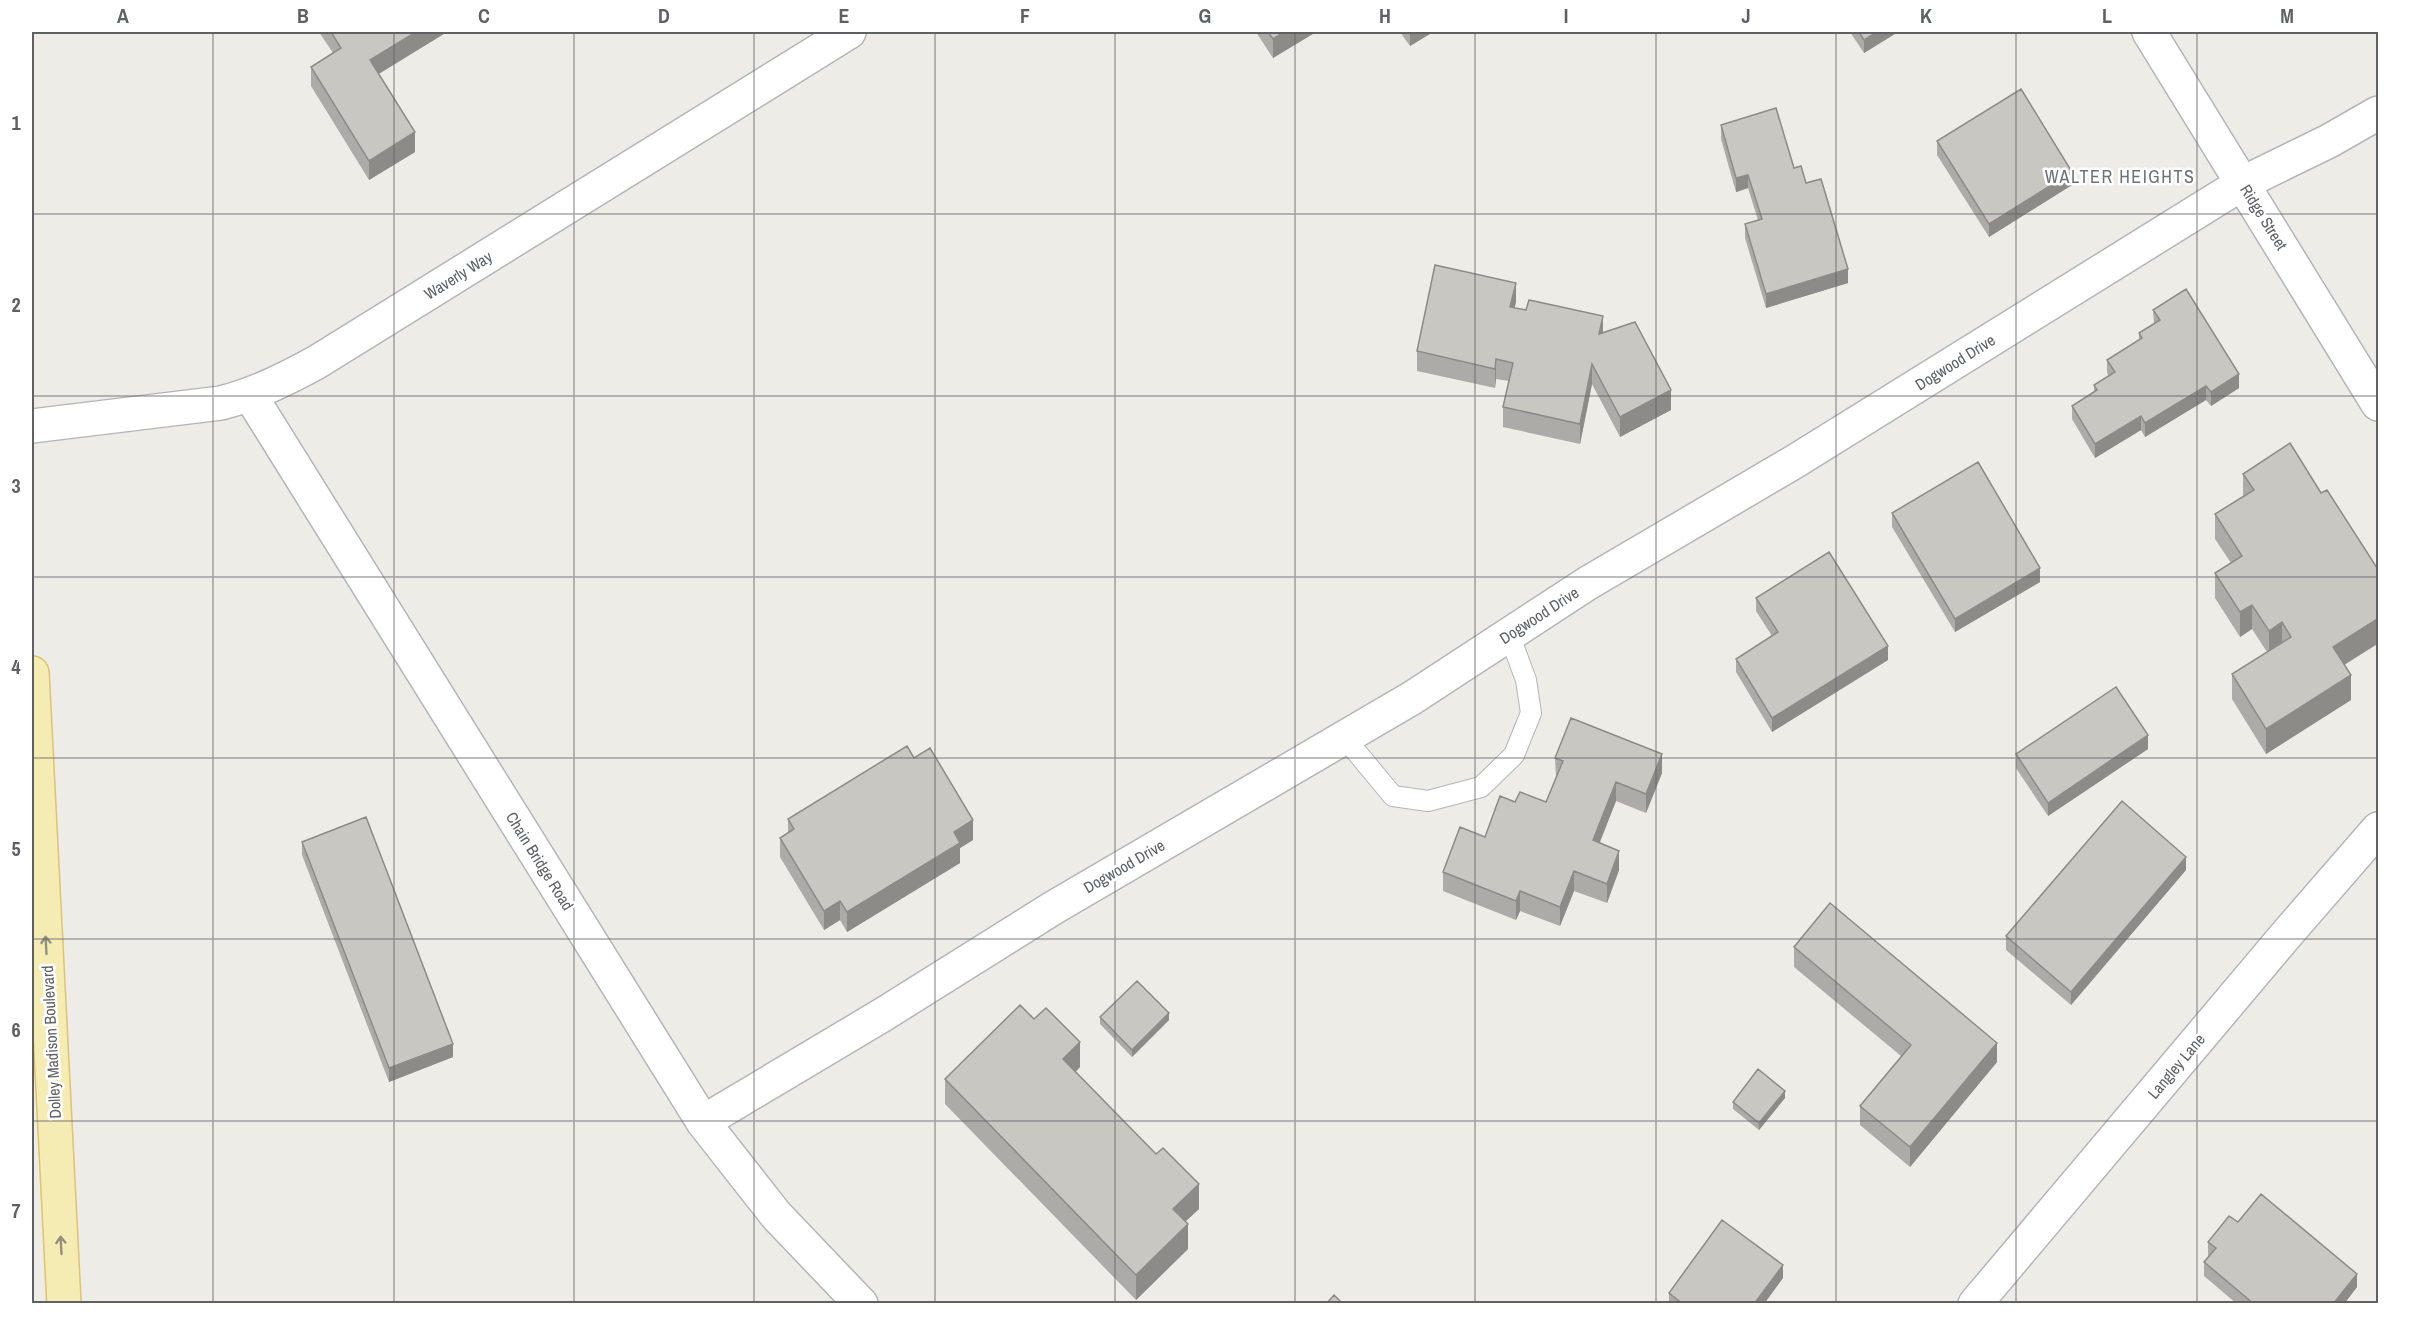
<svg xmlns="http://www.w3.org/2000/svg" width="2410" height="1335" font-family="'Archivo Narrow',sans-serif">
  <rect width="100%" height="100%" fill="#eeece6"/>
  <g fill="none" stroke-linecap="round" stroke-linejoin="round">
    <defs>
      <path id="service" d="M1344,737L1393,796L1428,801L1481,787L1514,755L1531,713L1526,680L1509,634"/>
      <path id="minor" d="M2149,32L2378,404
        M250,395L703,1122L776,1215L861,1304
        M32,426L221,403C256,394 286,379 317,362L849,32
        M703,1122L884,1014L1053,908L1412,698L1588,583L1794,462L2243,183L2329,141L2378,113
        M1975,1304L2286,935L2378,829"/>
      <path id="primary" d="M32,673L64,1304"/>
    </defs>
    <use href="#service" stroke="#b3b5b9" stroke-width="22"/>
    <use href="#minor" stroke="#b3b5b9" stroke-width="36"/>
    <use href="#primary" stroke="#e0c36d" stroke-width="36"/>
    <use href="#service" stroke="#fff" stroke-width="20"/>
    <use href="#minor" stroke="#fff" stroke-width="33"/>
    <use href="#primary" stroke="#f5ecb4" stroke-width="33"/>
  </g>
  <path fill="#adaba7" d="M319,32H447L379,74L415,152L369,180L311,86V67L333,53Z
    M1256,32H1316L1273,58Z
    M1400,32H1433L1410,46Z
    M1850,32H1898L1864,53Z
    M1721,125L1794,168L1806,183L1848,283L1766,308L1745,238V224L1758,220L1748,188L1736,192L1721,139Z
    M1937,141L2072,185L1989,237L1937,155Z
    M1516,302L1514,308L1603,333L1671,410L1620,437L1592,384L1580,444L1503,427V407L1509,381L1496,379L1495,388L1417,371V351Z
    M2153,310L2239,388L2211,406L2206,400L2145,437L2141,430L2095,458L2072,419V406L2094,392V385L2109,376L2107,373V360L2139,340V333L2154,324Z
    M2290,443L2344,665L2351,700L2266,754L2232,699V674L2267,652L2252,629L2240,637L2215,598V573L2231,563L2215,539V514L2243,496V474Z
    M1892,513L2040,582L1955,632L1892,527Z
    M1756,598L1888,660L1772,732L1736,672V659L1772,636L1756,611Z
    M2148,749L2048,816L2016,768V754Z
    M914,758L973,840L960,848V863L847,932L840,920L824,930L780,857V838L788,833V819Z
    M1555,758L1662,773L1646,813L1616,801L1599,843L1619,870L1607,903L1574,891L1560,926L1520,911L1516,920L1443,891V872L1485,837L1515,802H1546L1556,777Z
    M302,842L453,1057L389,1082L302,855Z
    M2186,870L2071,1005L2006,950V936Z
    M1794,947L1997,1062L1910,1167L1860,1125V1106L1901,1056L1794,967Z
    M1100,1017L1169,1020L1132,1057L1100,1024Z
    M1080,1067L1076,1072L1199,1209L1186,1221L1188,1249L1136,1300L945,1104V1079Z
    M1785,1098L1759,1130L1733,1109V1102Z
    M2238,1222L2357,1287L2344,1304H2237L2204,1276V1262L2209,1256L2208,1255V1242Z
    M1783,1278L1764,1304H1669V1293Z"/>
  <path fill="#8d8b88" d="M416,32H447L370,79V60Z
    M1284,32H1316L1273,58V39Z
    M1410,32H1433L1410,46Z
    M1877,32H1898L1864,53V40Z
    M415,132V152L369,180V161Z
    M2072,172V185L1989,237V224Z
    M1748,175V188L1736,192V178Z
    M1848,269V283L1766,308V294Z
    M1516,283V302L1510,326V307Z
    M1603,316V336L1599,334Z
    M1496,359V379L1495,388V369Z
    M1592,364V384L1580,444V424Z
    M2239,374V388L2211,406V392Z
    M2206,386V400L2145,437V423Z
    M1671,390V410L1620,437V417Z
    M2141,416V430L2095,458V444Z
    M2040,568V582L1955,632V619Z
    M2252,605V629L2240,637V612Z
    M2379,618V643L2333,672V647Z
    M2282,622V647L2269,655V631Z
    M1888,646V660L1772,732V718Z
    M2351,675V700L2266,754V729Z
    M2148,735V749L2048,816V803Z
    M1662,754V773L1646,813V794Z
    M1616,782V801L1593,860V840Z
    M973,820V840L960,848V863L847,932V912L954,832Z
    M1619,851V870L1607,903V884Z
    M2186,857V870L2071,1005V992Z
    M1574,871V891L1560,926V907Z
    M1520,891V911L1516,920V901Z
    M840,901V920L824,930V911Z
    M1169,1013V1020L1132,1057V1050Z
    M1080,1042V1067L1063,1084V1059Z
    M1997,1043V1062L1910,1167V1147Z
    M453,1044V1057L389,1082V1068Z
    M1785,1091V1098L1759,1130V1123Z
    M1199,1184V1209L1173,1233V1209Z
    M1188,1224V1249L1136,1300V1275Z
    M1783,1265V1278L1764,1304H1754Z
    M2357,1274V1287L2344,1304H2333Z"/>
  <path fill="#c9c7c2" stroke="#8d8b88" stroke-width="1.5" d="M331,32H416L370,60L415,132L369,161L311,67L341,48Z
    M1268,32H1284L1273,39Z
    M1859,32H1877L1864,40Z
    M2021,89L2072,172L1989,224L1937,141Z
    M1776,108L1794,168L1801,166L1806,183L1821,179L1848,269L1766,294L1745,224L1762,219L1748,175L1736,178L1721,125Z
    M1435,265L1516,283L1510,307L1526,310L1529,300L1603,316L1599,334L1635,322L1671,390L1620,417L1592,364L1580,424L1503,407L1513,363L1496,359L1495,369L1417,351Z
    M2186,289L2239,374L2211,392L2206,386L2145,423L2141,416L2095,444L2072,406L2097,390L2094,385L2115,372L2107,360L2142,338L2139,333L2160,320L2153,310Z
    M2290,443L2321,493L2327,490L2379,571V618L2333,647L2351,675L2266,729L2232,674L2291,637L2282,622L2269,631L2252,605L2240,612L2215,573L2242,556L2215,514L2254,490L2243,474Z
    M1978,462L2040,568L1955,619L1892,513Z
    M1829,552L1888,646L1772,718L1736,659L1778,632L1756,598Z
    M2116,687L2148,735L2048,803L2016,754Z
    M1571,718L1662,754L1646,794L1616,782L1593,840L1619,851L1607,884L1574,871L1560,907L1520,891L1516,901L1443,872L1460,827L1485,837L1500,796L1515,802L1520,792L1546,802L1563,761L1555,758Z
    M907,746L914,758L930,748L973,820L954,832L960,843L847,912L840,901L824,911L780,838L794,829L788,819Z
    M2122,801L2186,857L2071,992L2006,936Z
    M366,817L453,1044L389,1068L302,842Z
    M1830,903L1997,1043L1910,1147L1860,1106L1911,1045L1794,947Z
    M1137,981L1169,1013L1132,1050L1100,1017Z
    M1020,1005L1034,1019L1046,1008L1080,1042L1063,1059L1156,1154L1163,1148L1199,1184L1173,1209L1188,1224L1136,1275L945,1079Z
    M1758,1069L1785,1091L1759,1123L1733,1102Z
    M2261,1194L2357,1274L2333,1304H2254L2204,1262L2216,1248L2208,1242L2229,1216L2238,1222Z
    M1722,1220L1783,1265L1754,1304H1683L1669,1293Z
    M1334,1295L1343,1304H1326Z"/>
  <defs><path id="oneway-shaft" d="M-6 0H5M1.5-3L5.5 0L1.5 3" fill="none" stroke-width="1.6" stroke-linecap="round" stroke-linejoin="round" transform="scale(1.5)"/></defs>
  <g stroke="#939180">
    <use href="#oneway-shaft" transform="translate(46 945) rotate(-93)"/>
    <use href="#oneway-shaft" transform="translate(61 1245) rotate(-93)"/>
  </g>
  <path fill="none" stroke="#5e6064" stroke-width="1.5" stroke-opacity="0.55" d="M213,32V1304M394,32V1304M574,32V1304M754,32V1304M935,32V1304M1115,32V1304M1295,32V1304M1475,32V1304M1656,32V1304M1836,32V1304M2016,32V1304M2197,32V1304M32,214H2378M32,396H2378M32,577H2378M32,758H2378M32,939H2378M32,1121H2378"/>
  <g text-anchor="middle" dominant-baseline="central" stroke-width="5" stroke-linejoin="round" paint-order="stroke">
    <g font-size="16" fill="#5e6064" stroke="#fff">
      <text transform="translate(2264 217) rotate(58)">Ridge Street</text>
      <text transform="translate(458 275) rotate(-32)">Waverly Way</text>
      <text transform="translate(1955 362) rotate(-32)">Dogwood Drive</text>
      <text transform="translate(1539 615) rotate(-33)">Dogwood Drive</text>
      <text transform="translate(540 861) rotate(58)">Chain Bridge Road</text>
      <text transform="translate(1124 866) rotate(-30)">Dogwood Drive</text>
      <text transform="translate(51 1042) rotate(-93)">Dolley Madison Boulevard</text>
      <text transform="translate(2176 1066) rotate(-50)">Langley Lane</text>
    </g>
    <g font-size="18" letter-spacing="1.5" fill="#6f7276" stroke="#fff">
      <text x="2120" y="176">WALTER HEIGHTS</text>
    </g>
  </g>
  <rect width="2410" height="1335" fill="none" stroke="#ffffff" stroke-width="66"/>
  <rect x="33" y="33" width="2344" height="1269" fill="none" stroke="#5e6064" stroke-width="2"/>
  <g font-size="20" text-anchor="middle" font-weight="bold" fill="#5e6064">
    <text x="123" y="23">A</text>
    <text x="303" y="23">B</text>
    <text x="484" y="23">C</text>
    <text x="664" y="23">D</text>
    <text x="844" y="23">E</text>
    <text x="1025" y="23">F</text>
    <text x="1205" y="23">G</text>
    <text x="1385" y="23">H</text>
    <text x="1566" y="23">I</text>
    <text x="1746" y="23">J</text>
    <text x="1926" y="23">K</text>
    <text x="2107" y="23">L</text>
    <text x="2287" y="23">M</text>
    <text x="16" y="130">1</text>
    <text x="16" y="312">2</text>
    <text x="16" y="493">3</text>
    <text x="16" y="674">4</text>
    <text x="16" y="856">5</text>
    <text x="16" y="1037">6</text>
    <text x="16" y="1218">7</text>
  </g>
</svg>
